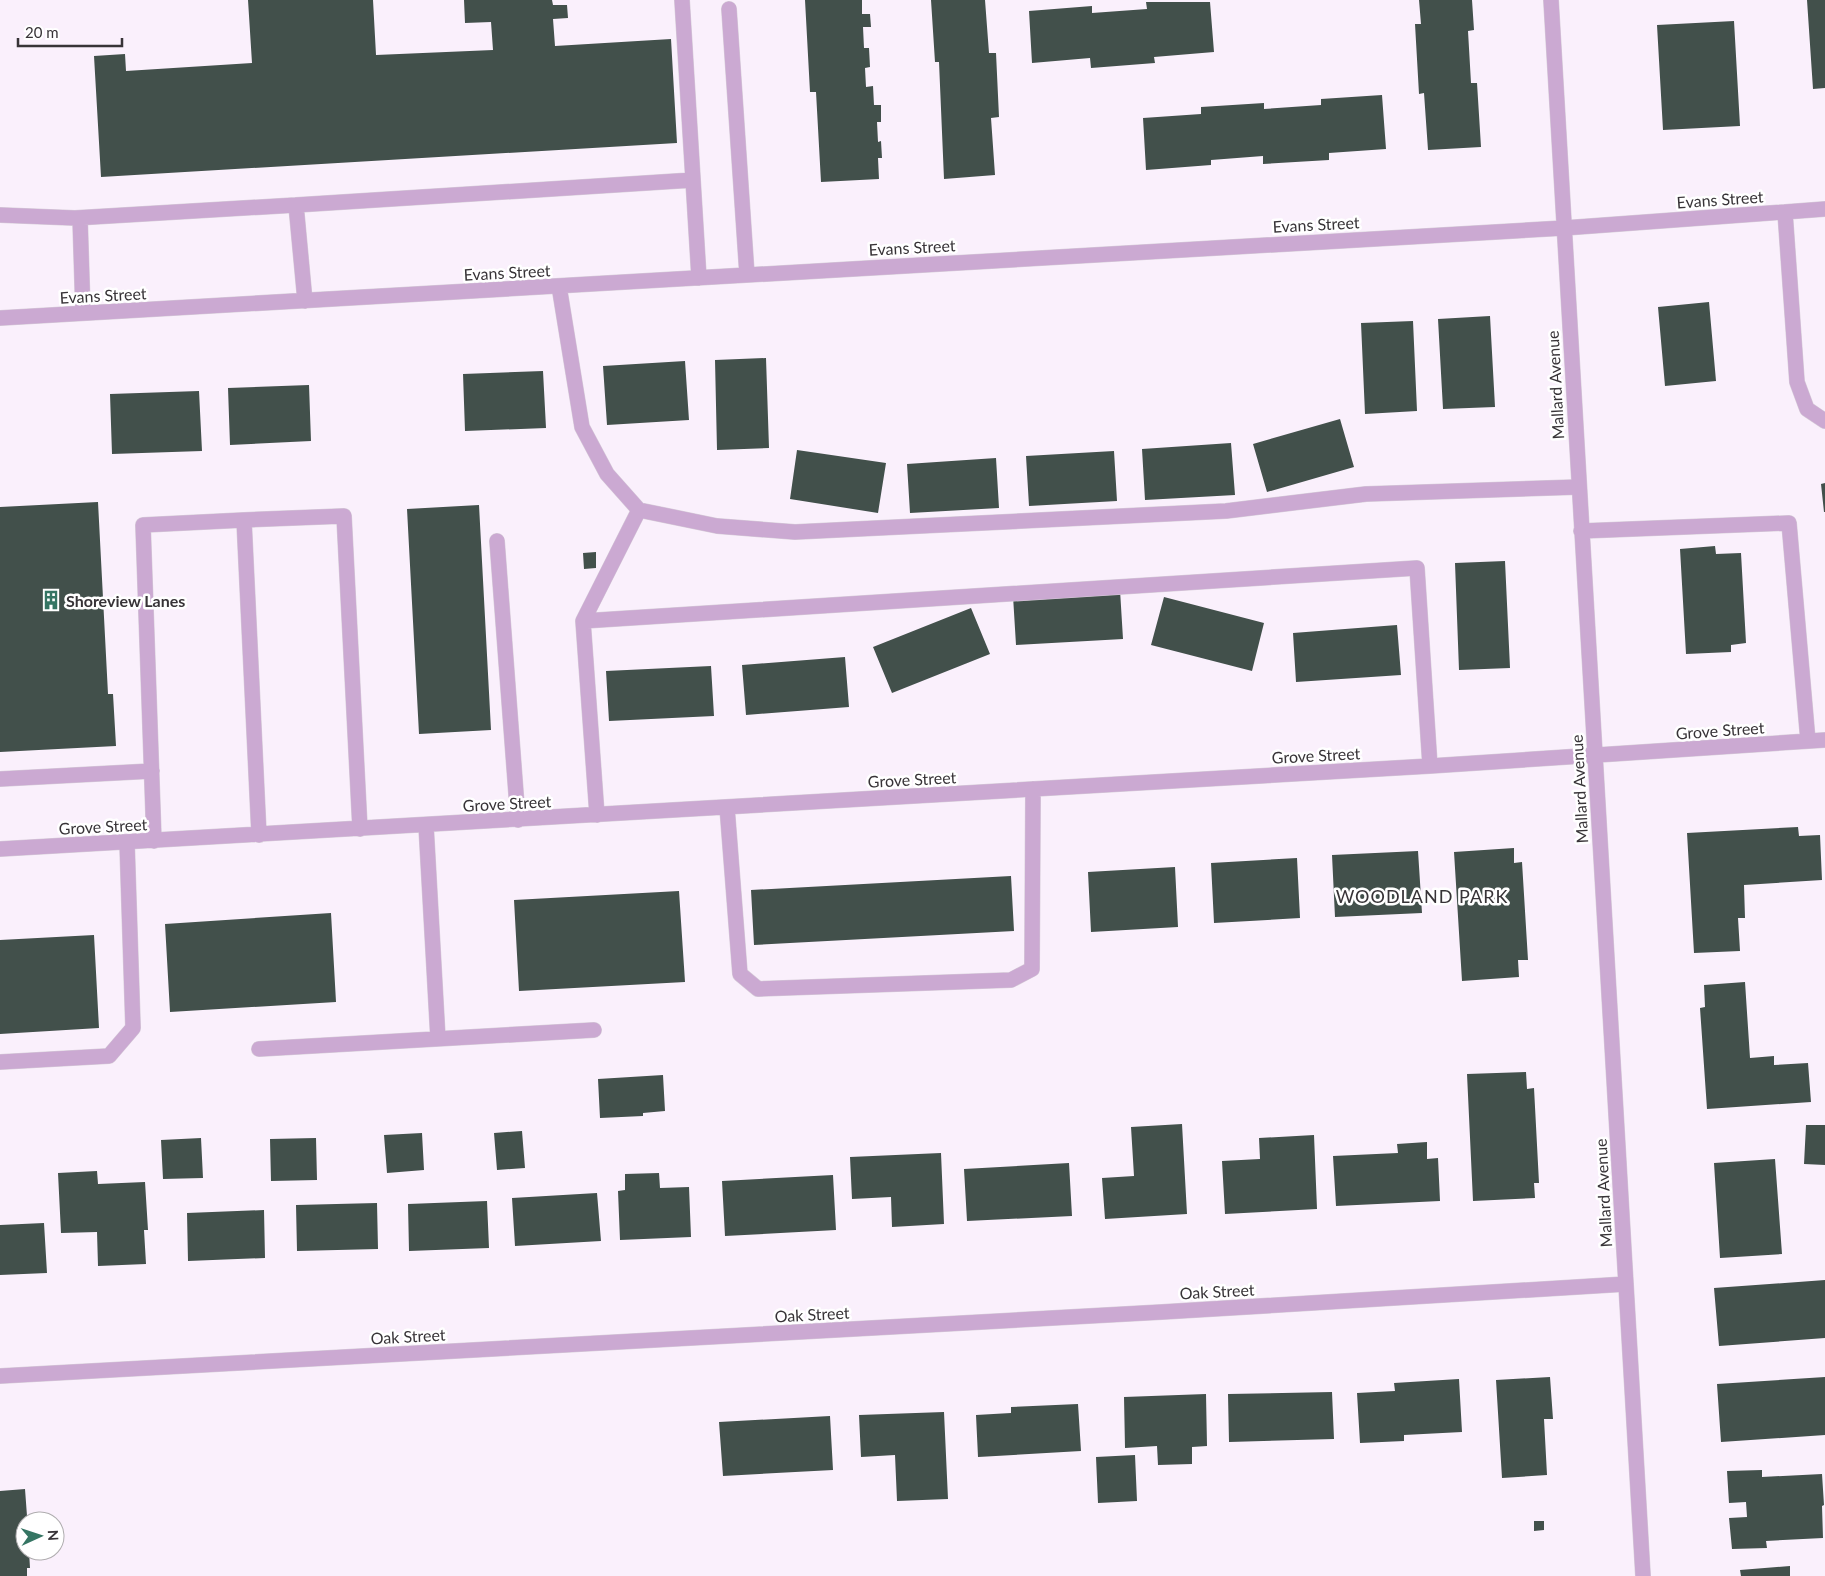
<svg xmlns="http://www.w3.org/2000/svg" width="1825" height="1576" font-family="Lato,sans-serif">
  <rect width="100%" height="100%" fill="#faf0fc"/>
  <path fill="#42504b" d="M248,0H373L376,55L493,50L491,22L465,23L464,0H552L553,5H567L568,18L553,19L555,46L671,39L677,143L101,177L94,56L125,54L126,71L252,63Z
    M805,0H862V14H870L871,27H863L864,48H869L870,67L865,68L866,87L873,86L874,105H881V122H877L878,142L881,141L882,158H878L879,179L821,182L816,92H810Z
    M931,0H985L989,53H996L999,117L991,118L995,175L944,179L939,62H935Z
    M1419,0H1472L1474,30L1468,31L1471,83H1477L1481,147L1428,150L1424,93L1419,94L1415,24H1421Z
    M1807,0H1825V88L1813,89Z
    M1146,2H1210L1214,52L1154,57L1155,63L1091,68L1090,58L1032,63L1029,11L1092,6V13L1147,9Z
    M1734,21L1740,126L1663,130L1657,25Z
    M1382,95L1386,149L1329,153V160L1263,164V156L1211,160V165L1146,170L1143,118L1201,114V107L1264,103V109L1321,105V99Z
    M1709,302L1716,381L1665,386L1658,307Z
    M1490,316L1495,407L1443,409L1438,319Z
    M1413,321L1417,411L1365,414L1361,323Z
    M766,358L769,448L717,450L715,360Z
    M685,361L689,420L607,425L603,366Z
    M543,371L546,428L465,431L463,374Z
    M309,385L311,441L230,445L228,388Z
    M199,391L202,451L112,454L110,394Z
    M1340,419L1354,467L1267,492L1253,444Z
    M1231,443L1235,495L1145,500L1142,449Z
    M797,450L886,463L878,513L790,499Z
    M1114,451L1117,501L1029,506L1026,456Z
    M996,458L999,508L910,513L907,464Z
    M1825,483V512H1824L1821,484Z
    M98,502L108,694H113L116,746L0,752V507Z
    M479,505L491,730L419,734L407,509Z
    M1715,546L1716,554L1741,553L1746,643L1731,645V652L1686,654L1680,549Z
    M596,552V568L584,569L583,553Z
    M1505,561L1510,668L1459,670L1455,563Z
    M1120,590L1123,639L1016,645L1013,596Z
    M1164,597L1264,623L1252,671L1151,645Z
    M971,608L990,654L892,693L873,647Z
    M1397,625L1401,675L1296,682L1293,633Z
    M845,657L849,707L746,715L742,665Z
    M711,666L714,716L609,721L606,671Z
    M1798,827L1799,836L1820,835L1822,880L1744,885L1745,918H1738L1740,951L1694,953L1687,833Z
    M1514,848V863L1522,862L1528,960H1518L1519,977L1462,981L1454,852Z
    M1418,851L1422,913L1335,917L1332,855Z
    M1297,858L1300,918L1214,923L1211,863Z
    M1175,867L1178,927L1091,932L1088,872Z
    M1011,876L1014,931L754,945L751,890Z
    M679,891L685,982L519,991L514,900Z
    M331,913L336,1002L170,1012L165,924Z
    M94,935L99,1028L0,1034V940Z
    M1745,982L1750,1058L1774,1056V1065L1808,1063L1811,1102L1707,1109L1700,1008L1705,1007L1704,985Z
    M1526,1072L1527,1089L1534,1088L1539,1183H1534L1535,1198L1473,1201L1467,1074Z
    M663,1075L665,1111L643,1113V1116L600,1118L598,1079Z
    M1182,1124L1187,1214L1105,1219L1102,1178L1134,1176L1131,1127Z
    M1806,1125H1825V1165L1804,1164Z
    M522,1131L525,1168L497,1170L494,1133Z
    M422,1133L424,1170L387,1173L384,1135Z
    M1314,1135L1317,1209L1225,1214L1222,1161L1260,1159L1259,1138Z
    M201,1138L203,1178L163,1179L161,1140Z
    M316,1138L317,1180L271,1181L270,1139Z
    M1427,1142V1159L1438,1158L1440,1201L1336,1206L1333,1156L1398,1153L1397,1144Z
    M941,1153L944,1224L892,1227L891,1197L852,1199L850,1157Z
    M1775,1159L1782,1254L1720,1258L1714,1163Z
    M1069,1163L1072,1216L967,1221L964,1169Z
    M97,1171L98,1184L145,1182L148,1230H144L146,1264L98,1266L97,1232L61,1233L58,1173Z
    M659,1173L660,1188L689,1187L691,1237L620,1240L618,1191L625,1190V1174Z
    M833,1175L836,1230L725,1236L722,1181Z
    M597,1193L601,1241L515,1246L512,1198Z
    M487,1201L489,1248L409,1251L408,1204Z
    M377,1203L378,1249L297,1251L296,1205Z
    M264,1210L265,1258L188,1261L187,1213Z
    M44,1223L47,1273L0,1275V1225Z
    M1825,1280V1338L1719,1346L1714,1288Z
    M1550,1377L1553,1419H1544L1547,1475L1502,1478L1496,1380Z
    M1825,1377V1435L1721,1442L1717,1384Z
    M1459,1379L1462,1432L1404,1435V1441L1360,1443L1357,1393L1395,1391L1394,1383Z
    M1332,1392L1334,1439L1229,1442L1228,1394Z
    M1206,1394L1207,1446L1192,1447V1464L1158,1465L1157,1446L1125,1448L1124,1397Z
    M1078,1404L1081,1451L978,1457L976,1415L1011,1413V1407Z
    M944,1412L948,1499L897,1501L895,1455L861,1457L859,1415Z
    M830,1416L833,1470L723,1476L719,1422Z
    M1135,1455L1137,1501L1098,1503L1096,1457Z
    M1762,1470V1477L1822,1474L1824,1505L1822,1506L1823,1538L1766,1541L1767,1548L1732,1549L1729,1518L1747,1517L1746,1502L1729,1503L1727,1471Z
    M25,1489L27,1516H31L32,1521H25V1551H29L30,1568H27V1576H0V1491Z
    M1534,1521H1544V1530L1534,1531Z
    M1790,1566V1576H1741L1740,1570Z"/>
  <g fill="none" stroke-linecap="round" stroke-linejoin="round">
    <defs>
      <path id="minor" d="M682,0L699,278
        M1551,0L1643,1576
        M729,9L747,275
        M296,205L693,180
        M1785,212L1797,382L1807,409L1825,421
        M0,215L75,218L296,205L305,301
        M80,218L83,313
        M559,286L582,427L607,474L639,510L583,621L597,815
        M0,318L1564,228L1825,209
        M639,510L717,526L795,532L1226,511L1366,494L1579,487
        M1581,531L1789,523L1808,741
        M497,541L518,820
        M583,621L1417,568L1430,766
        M0,779L152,771
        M727,807L740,974L758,989L1011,980L1032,969L1033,789
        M426,825L438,1039
        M259,835L244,520L344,516L360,829
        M154,841L143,525L244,520
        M0,849L1430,766L1825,740
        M259,1049L594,1030
        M0,1062L109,1056L133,1028L127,842
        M0,1376L1162,1312L1626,1284"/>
    </defs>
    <use href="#minor" stroke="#d7ced9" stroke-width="16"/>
    <use href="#minor" stroke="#cba9d2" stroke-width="15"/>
  </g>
  <defs>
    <symbol id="building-bare" viewBox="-9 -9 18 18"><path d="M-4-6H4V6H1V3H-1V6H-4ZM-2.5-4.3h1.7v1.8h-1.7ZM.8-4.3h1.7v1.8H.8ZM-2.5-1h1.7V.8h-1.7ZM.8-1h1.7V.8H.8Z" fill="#357563" stroke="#fff" stroke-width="2.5" paint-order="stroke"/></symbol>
  </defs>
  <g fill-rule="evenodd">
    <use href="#building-bare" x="37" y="586" width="28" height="28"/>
  </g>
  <g text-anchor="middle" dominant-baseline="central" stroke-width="5" stroke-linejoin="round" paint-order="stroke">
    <g font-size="16" fill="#373337" stroke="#fff">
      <text transform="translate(1720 199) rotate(-4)">Evans Street</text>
      <text transform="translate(1316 224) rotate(-3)">Evans Street</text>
      <text transform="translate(912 247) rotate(-3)">Evans Street</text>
      <text transform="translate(507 272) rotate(-3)">Evans Street</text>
      <text transform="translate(103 295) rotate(-3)">Evans Street</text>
      <text transform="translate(1555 385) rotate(-93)">Mallard Avenue</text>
      <text transform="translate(1720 730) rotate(-4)">Grove Street</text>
      <text transform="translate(1316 755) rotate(-3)">Grove Street</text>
      <text transform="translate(912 779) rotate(-3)">Grove Street</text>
      <text transform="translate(1579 789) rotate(-93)">Mallard Avenue</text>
      <text transform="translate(507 803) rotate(-3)">Grove Street</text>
      <text transform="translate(103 826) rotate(-3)">Grove Street</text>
      <text transform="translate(1603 1193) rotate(-93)">Mallard Avenue</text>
      <text transform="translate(1217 1291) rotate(-3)">Oak Street</text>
      <text transform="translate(812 1314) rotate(-3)">Oak Street</text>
      <text transform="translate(408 1336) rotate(-3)">Oak Street</text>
    </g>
    <g font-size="16" font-weight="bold" fill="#373337" stroke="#fff" text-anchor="start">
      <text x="66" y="600">Shoreview Lanes</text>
    </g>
    <g font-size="18" letter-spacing="1" fill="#373337" stroke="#fff">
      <text x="1422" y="896">WOODLAND PARK</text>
    </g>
  </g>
  <g transform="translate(40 1536) rotate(87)"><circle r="24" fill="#ffffff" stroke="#afadaf"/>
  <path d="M0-4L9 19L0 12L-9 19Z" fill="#357563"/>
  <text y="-8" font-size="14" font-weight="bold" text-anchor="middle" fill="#373337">N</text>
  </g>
  <path d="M18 38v8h104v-8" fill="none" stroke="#373337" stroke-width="2.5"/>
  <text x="25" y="38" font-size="15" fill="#373337" stroke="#ffffff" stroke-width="4" paint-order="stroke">20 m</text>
</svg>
